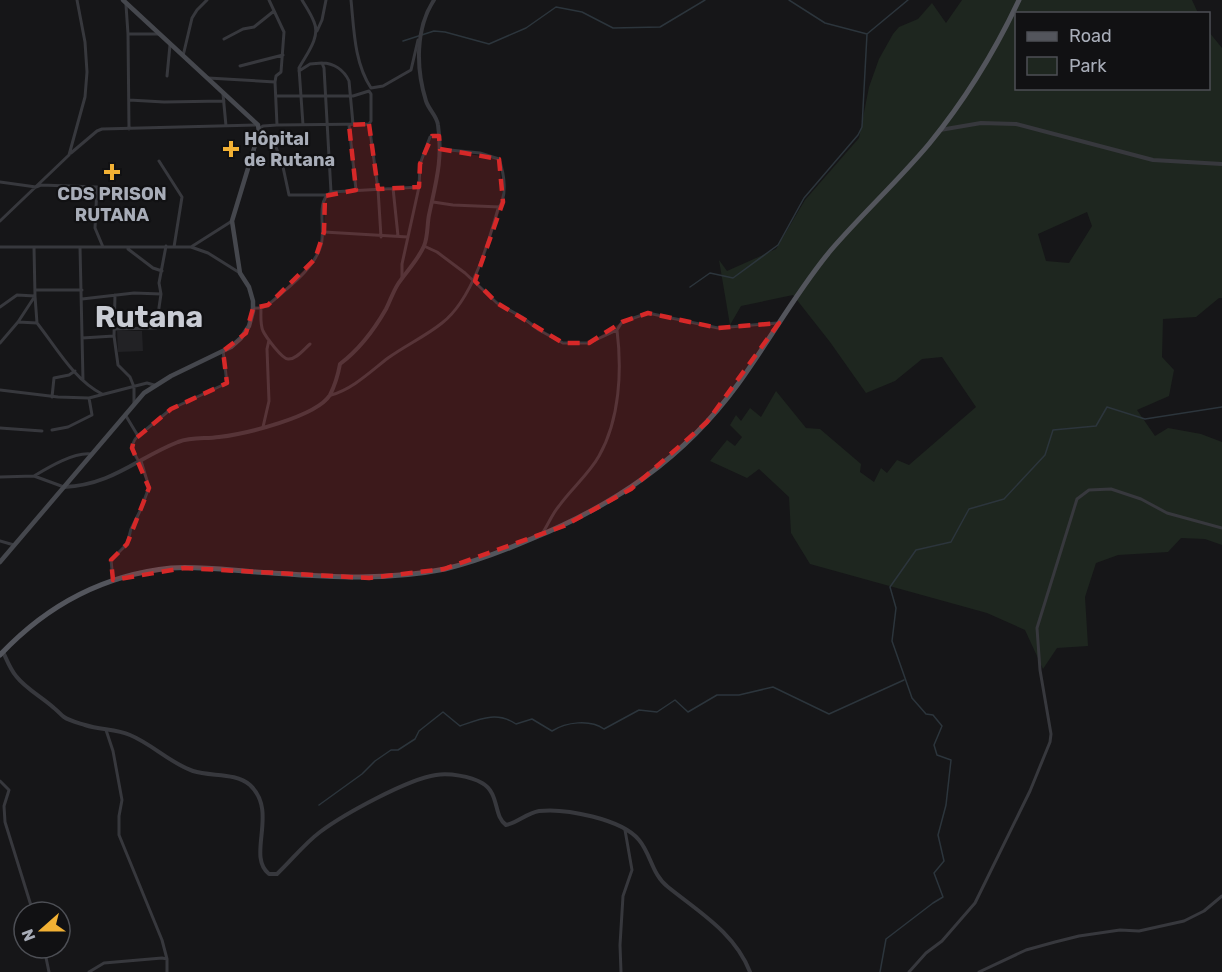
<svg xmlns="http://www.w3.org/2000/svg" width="1222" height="972" font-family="Rubik,sans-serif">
  <rect width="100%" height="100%" fill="#161618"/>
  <path fill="#222225" d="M117,331H142L143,351L118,352Z"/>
  <path fill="#1e261f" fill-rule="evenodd" d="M962,0H1192L1198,13L1016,14V88H1208L1209,32L1222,48V298H1219L1196,317L1163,319L1162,357L1174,370L1169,396L1137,410L1155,436L1168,428L1201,434L1222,442V545L1205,539L1181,538L1168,552L1118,555L1096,563L1085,597L1088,646L1057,648L1043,669L1025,630L987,613L810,564L791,533L789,497L759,469L747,478L710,461L727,440L735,446L742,437L730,425L736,415L741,421L750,408L761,417L776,391L806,428L820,429L861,464L860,472L874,482L881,468L887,473L897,460L909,465L976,407L942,357L922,359L895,381L866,393L830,342L793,295L741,306L730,325L719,260L727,271L776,249L805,200L859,138L869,87L879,59L893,34L899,27L918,19L932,3L946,23ZM1087,212L1092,226L1069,263L1046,261L1038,234Z"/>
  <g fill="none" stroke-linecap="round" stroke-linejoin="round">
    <path stroke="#2c353c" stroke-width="1.5" d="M789,0L825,23L867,34
      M403,41L434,31L445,32L489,44L526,28L556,7L582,12L613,28L660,27L705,0
      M690,287L710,273L733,278L778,245L804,198L858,135L862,127L867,34L908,0
      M319,805L362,774L375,761L391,750H398L415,739L419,731L443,712L460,726C480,719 497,711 516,724L532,719L552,731C566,722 590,719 604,729L639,710L657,712L675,700L688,712L717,695H739L773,687L829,714L904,680
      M880,972L886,939L933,903L943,897L934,873L944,861L938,835L946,805L951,760L937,755L934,745L942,726L933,715L926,714L912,698L892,641L896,608L890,587L916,550L951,542L969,509L1004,499L1045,455L1053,430L1096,426L1107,407L1145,419L1222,407"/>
    <path stroke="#37383d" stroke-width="3" d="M269,0L284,32L281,72L276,76L275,82L277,125
      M302,0C306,7 311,14 314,22C321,37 306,55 299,68L303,125
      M351,0C354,29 354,62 371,88L383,86L411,70L418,40
      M126,5L128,34
      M317,31L322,20L326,0
      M224,39L243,29L254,27L274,11
      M183,56L192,18L197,10L207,0
      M322,63C334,63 344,70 349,81L353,124
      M240,66L283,55
      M167,76L170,45
      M208,78L275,82
      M223,94L226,126
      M276,96H353L369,91L371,94V121L369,124L378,189L381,237
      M129,100L164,102L224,101
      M349,125L356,190
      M129,129L128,34H159
      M71,153L97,131L102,129L256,125
      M159,161L182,197L174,247
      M0,182L36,187L41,185L97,187L95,228L103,247
      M393,188L398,236
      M331,192L419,187
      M326,195H289L283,167L276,147L259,129L263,126L277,125L369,124
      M433,202L453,205L500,207
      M0,221L69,155L85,97L87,72L85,42L77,0
      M324,232L408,237
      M424,246L437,252L465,273L497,303L522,317L539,330L563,343H589L617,330L622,322L648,313L718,328L777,323
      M0,247H191L208,253L240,273
      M80,247L83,380
      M191,247L232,221
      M128,249L153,268L162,271
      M402,277V264L419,187L420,164L430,137L432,136H439
      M36,290H82
      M161,294L159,283L166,246
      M82,299L134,293L161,294L156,328L115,329
      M0,307L17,295L35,296L37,323
      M253,308H261L268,305C287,288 314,270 321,245C326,228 315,202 331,192L324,68L322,63L310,64L299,71
      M261,308C261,316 260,324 263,331C266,337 282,359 288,359C296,360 304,349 310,344
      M18,322L37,323C56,347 74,380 102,394
      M114,336L115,295
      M82,338L114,336L118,365L130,377L134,387V403
      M0,343L18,322L35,296L34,247
      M0,390L58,397L89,398L147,383L154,385
      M331,395C353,389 371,371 388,358C406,345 426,336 442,323C472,300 488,244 498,209C508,196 504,173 499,159L480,153L440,149
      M52,397L54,378L69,375L75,371
      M126,416L138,436C129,444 133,452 139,462
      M263,427L269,401L267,349L269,340
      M0,428L42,431
      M52,430L68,427L92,415L89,398
      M138,436L171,409L227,383L223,351
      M34,476C49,467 74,452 91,454
      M0,477L34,476L64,487
      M542,534C548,525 552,514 559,506C571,489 589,474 599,456C620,419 622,370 617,330
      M0,541L14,545
      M113,580L111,560L127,544L131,529L141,509L149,487L141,461
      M106,730L113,751L122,800L119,816V835L162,940L167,959
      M0,781L9,790L4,806L5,822L33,912
      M44,948L49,972
      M89,972L104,963L162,958L167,959V972
      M621,972L620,945L623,896L632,870L625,830
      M909,972L926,953L942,941L975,903L1030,791L1050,742L1051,734L1040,670L1037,628L1077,499L1089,490L1111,489L1141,499L1167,513L1222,528
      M979,972L1026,950L1055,942L1079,936L1120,930L1139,931L1184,921L1204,911L1222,896"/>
    <path stroke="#37383d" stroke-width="4" d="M940,130L981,123L1016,124L1153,160L1222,164
      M64,487C112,485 137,458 178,442C192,437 205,439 219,437C245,434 316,417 330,395C335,385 338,375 340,364C360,349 374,330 386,309C390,301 393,292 398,284C406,272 418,260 424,246C428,237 427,225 429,215C436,182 443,159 438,125C437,116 429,110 426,101C416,69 415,29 434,0
      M3,652C7,660 10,669 16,676C26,689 42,697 54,708C58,711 61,715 64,717C70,721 79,723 85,725C100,730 116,729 130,735C152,744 170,763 193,771C211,777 235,772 250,785C279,812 246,856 269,874H277C292,860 304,844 320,832C344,814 408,779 436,775C449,773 470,776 482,783C500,793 493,816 506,825C517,823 527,813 539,811C565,808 622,819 639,840C651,854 652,875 668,887C699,912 735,933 750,972"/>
    <path stroke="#45474d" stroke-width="4.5" d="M0,562L144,393L171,376L231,347L241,338L249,326L253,311V301L249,287L240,273L232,221L259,132L258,125L123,0"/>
    <path stroke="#53555c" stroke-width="5" d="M0,655C46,606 103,575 171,568C199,566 228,570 256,572C319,576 381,582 445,569C474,562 503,551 531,539C615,505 684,458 738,384C770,340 796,292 831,250C862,214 898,181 929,144C965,100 995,51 1019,0"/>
  </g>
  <path fill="#d62828" fill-opacity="0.2" stroke="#d62828" stroke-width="4.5" stroke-dasharray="12 8" stroke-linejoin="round" d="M369,124L378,189L419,187L420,164L432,136H439L440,149L499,159L503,202L475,281L497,303L563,343H589L622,322L648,313L718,328L779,323L707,422L631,489L564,526L444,569L369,578L184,568L113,580L111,560L127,544L149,488L132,448L134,440L171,409L227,383L223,351L246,333L253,308L268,305L315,259L324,232L325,196L356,190L349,125Z"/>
  <g fill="#f2b134" stroke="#111113" stroke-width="2">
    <path d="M228 140h6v6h6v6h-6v6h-6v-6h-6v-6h6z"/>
    <path d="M109 163h6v6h6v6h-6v6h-6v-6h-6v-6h6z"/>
  </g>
  <g text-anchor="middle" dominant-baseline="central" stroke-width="4.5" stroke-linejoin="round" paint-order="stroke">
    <g font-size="18" font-weight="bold" fill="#a8adb8" stroke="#111113" text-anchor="start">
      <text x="244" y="139">Hôpital<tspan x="244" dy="21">de Rutana</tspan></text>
      <text x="112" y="194" text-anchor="middle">CDS PRISON<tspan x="112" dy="21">RUTANA</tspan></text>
    </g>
    <g font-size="30" font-weight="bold" fill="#c9ccd4" stroke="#111113">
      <text x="149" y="317">Rutana</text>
    </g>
  </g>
  <rect x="1015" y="12" width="195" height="78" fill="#111113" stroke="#4d4f55" stroke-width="1.5"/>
  <rect x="1027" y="32" width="30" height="9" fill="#53555c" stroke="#4d4f55" stroke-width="1.5"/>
  <text x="1069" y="42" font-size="18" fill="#a8adb8">Road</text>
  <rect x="1027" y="57" width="30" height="18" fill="#1e261f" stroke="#4d4f55" stroke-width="1.5"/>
  <text x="1069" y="72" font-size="18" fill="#a8adb8">Park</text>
  <g transform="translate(42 930) rotate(249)"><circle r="28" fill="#111113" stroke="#4d4f55" stroke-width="1.5"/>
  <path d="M0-4.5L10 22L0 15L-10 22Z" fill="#f2b134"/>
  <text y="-9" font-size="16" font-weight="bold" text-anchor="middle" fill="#a8adb8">N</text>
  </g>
</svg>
